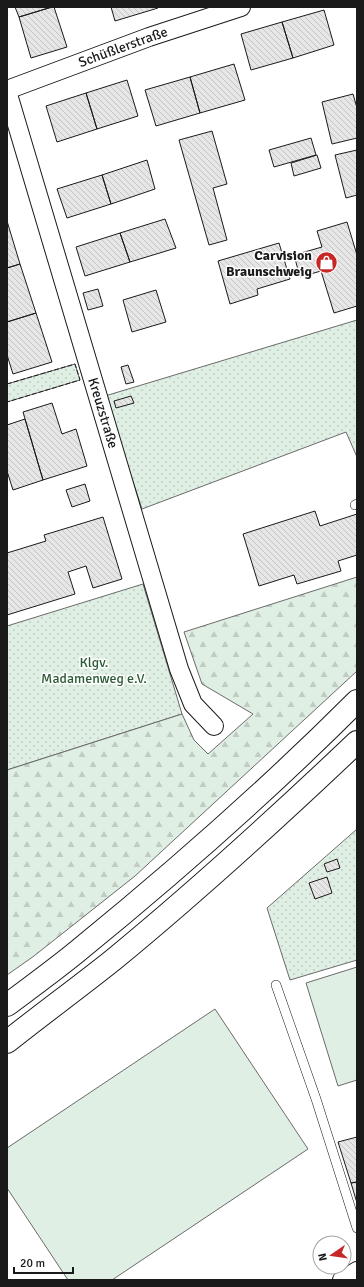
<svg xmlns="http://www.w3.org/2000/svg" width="364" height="1287" font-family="Signika,sans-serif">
  <defs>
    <pattern id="grass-dots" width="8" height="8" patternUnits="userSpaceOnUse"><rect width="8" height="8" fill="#e0efe3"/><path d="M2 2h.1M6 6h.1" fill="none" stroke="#c0ccc2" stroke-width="1.8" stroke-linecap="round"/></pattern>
    <pattern id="forest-firs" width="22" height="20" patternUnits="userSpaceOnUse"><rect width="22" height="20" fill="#e0efe3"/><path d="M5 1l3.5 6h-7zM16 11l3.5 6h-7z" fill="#c0ccc2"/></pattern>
    <pattern id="building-back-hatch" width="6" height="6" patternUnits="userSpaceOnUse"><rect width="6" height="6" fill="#e6e6e6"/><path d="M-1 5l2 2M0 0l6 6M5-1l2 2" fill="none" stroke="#c5c5c5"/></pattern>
  </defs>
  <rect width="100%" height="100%" fill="#fff"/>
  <path fill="url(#grass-dots)" stroke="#6a6a6a" d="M357,320V457L346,432L142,509L105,396Z
    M75,364L80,380L7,402V384Z
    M143,584L182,714L7,770V626Z
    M357,829V960L290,980L267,908Z"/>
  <path fill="url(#forest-firs)" stroke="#6a6a6a" d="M357,577V671L135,876L34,956L7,975V770L182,714L194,740L208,754L253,714L202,684L184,632Z"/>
  <path fill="#e0efe3" stroke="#6a6a6a" d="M357,967V1080L338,1086L306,983Z
    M215,1009L308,1149L112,1280H68L7,1188V1148Z"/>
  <path fill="url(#building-back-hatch)" stroke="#1a1a1a" d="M15,7H52L19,17Z
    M52,7H54L67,47L31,58L19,17Z
    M111,7H157L158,8L115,21Z
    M324,10L334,45L293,58L282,22Z
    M282,22L293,58L251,70L241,34Z
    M234,64L245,100L200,113L190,77Z
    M190,77L200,113L156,126L145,90Z
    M127,80L138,116L97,129L86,93Z
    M86,93L97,129L57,142L46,106Z
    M353,94L357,108V138L332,144L322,102Z
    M212,131L227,184L213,188L227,240L209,245L179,140Z
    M311,138L316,155L274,167L269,150Z
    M357,150V195L346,198L335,155Z
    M317,155L321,168L294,176L291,163Z
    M147,160L155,189L111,204L102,175Z
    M102,175L111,204L67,218L57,189Z
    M165,219L176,248L130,262L120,233Z
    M7,221L20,264L7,268Z
    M347,222L357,255V306L334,313L321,271L300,277L294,255L322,247L317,231Z
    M120,233L130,262L85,276L76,247Z
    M279,243L290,279L257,289L258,295L230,304L218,261Z
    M20,264L36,313L7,322V268Z
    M98,289L103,306L88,310L83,293Z
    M156,290L166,322L132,332L123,300Z
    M36,313L52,362L13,374L7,355V322Z
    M128,365L134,382L126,384L121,367Z
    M131,396L134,403L116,408L114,401Z
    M52,403L62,434L76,429L87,466L43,480L23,412Z
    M25,419L43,480L13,490L7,471V425Z
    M85,484L90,501L72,507L66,490Z
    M315,511L320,526L357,514V555L338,561L341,571L297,584L294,575L259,586L243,534Z
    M103,517L122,579L93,588L86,566L68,572L75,594L7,615V553L46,541L44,535Z
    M337,859L340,868L327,872L324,864Z
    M327,877L332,893L315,899L309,883Z
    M357,1137V1182L351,1183L338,1142Z
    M357,1182V1203L351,1183Z"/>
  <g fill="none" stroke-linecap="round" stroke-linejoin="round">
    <defs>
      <path id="lane" d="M355,505L357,504
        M276,985L316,1099L357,1228"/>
      <path id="street" d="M7,90L149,37L241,7
        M7,91L179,669L193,704L214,726
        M342,1280L357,1271"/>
      <path id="highway" d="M7,1005C31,987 56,969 79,950C176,871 269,789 357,701
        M7,1042C42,1014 78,988 113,960C197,891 278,817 357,742"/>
    </defs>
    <use href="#lane" stroke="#1a1a1a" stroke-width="10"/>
    <use href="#street" stroke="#1a1a1a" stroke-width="20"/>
    <use href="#highway" stroke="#1a1a1a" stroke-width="24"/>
    <use href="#lane" stroke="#fff" stroke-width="9"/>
    <use href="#street" stroke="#fff" stroke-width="18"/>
    <use href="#highway" stroke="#fff" stroke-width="22"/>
    <path stroke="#1a1a1a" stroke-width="1" stroke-dasharray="5 2" stroke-linecap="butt" d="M7,384L75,364L80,380L7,402"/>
  </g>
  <defs>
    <symbol id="shop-disc" viewBox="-11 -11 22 22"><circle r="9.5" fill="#c62828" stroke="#fff"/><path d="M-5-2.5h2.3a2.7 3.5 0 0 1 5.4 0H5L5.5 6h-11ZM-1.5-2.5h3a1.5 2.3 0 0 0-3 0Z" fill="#fff"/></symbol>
  </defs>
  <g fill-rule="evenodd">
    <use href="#shop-disc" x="314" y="250" width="25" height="25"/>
  </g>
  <g text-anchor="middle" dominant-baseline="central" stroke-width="3" stroke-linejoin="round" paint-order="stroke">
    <g font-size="14" fill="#1a1a1a" stroke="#fff">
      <text transform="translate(123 47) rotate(-20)">Schüßlerstraße</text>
      <text transform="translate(103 413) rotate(73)">Kreuzstraße</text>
    </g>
    <g font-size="14" font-weight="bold" fill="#1a1a1a" stroke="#fff" text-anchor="end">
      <text x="312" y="255">Carvision<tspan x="312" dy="16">Braunschweig</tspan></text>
    </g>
    <g font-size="14" fill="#2b5a34" stroke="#fff">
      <text x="94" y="662">Klgv.<tspan x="94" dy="16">Madamenweg e.V.</tspan></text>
    </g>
  </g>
  <rect width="364" height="1287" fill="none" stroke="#1a1a1a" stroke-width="16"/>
  <g transform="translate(332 1255) rotate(257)"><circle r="19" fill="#ffffff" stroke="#a3a3a3"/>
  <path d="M0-3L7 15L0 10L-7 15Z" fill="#c62828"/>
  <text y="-6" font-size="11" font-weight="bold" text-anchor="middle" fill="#1a1a1a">N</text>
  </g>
  <path d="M14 1267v6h59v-6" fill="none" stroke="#1a1a1a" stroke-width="2"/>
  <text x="20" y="1267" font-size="12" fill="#1a1a1a" stroke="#ffffff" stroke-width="3" paint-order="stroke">20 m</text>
</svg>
